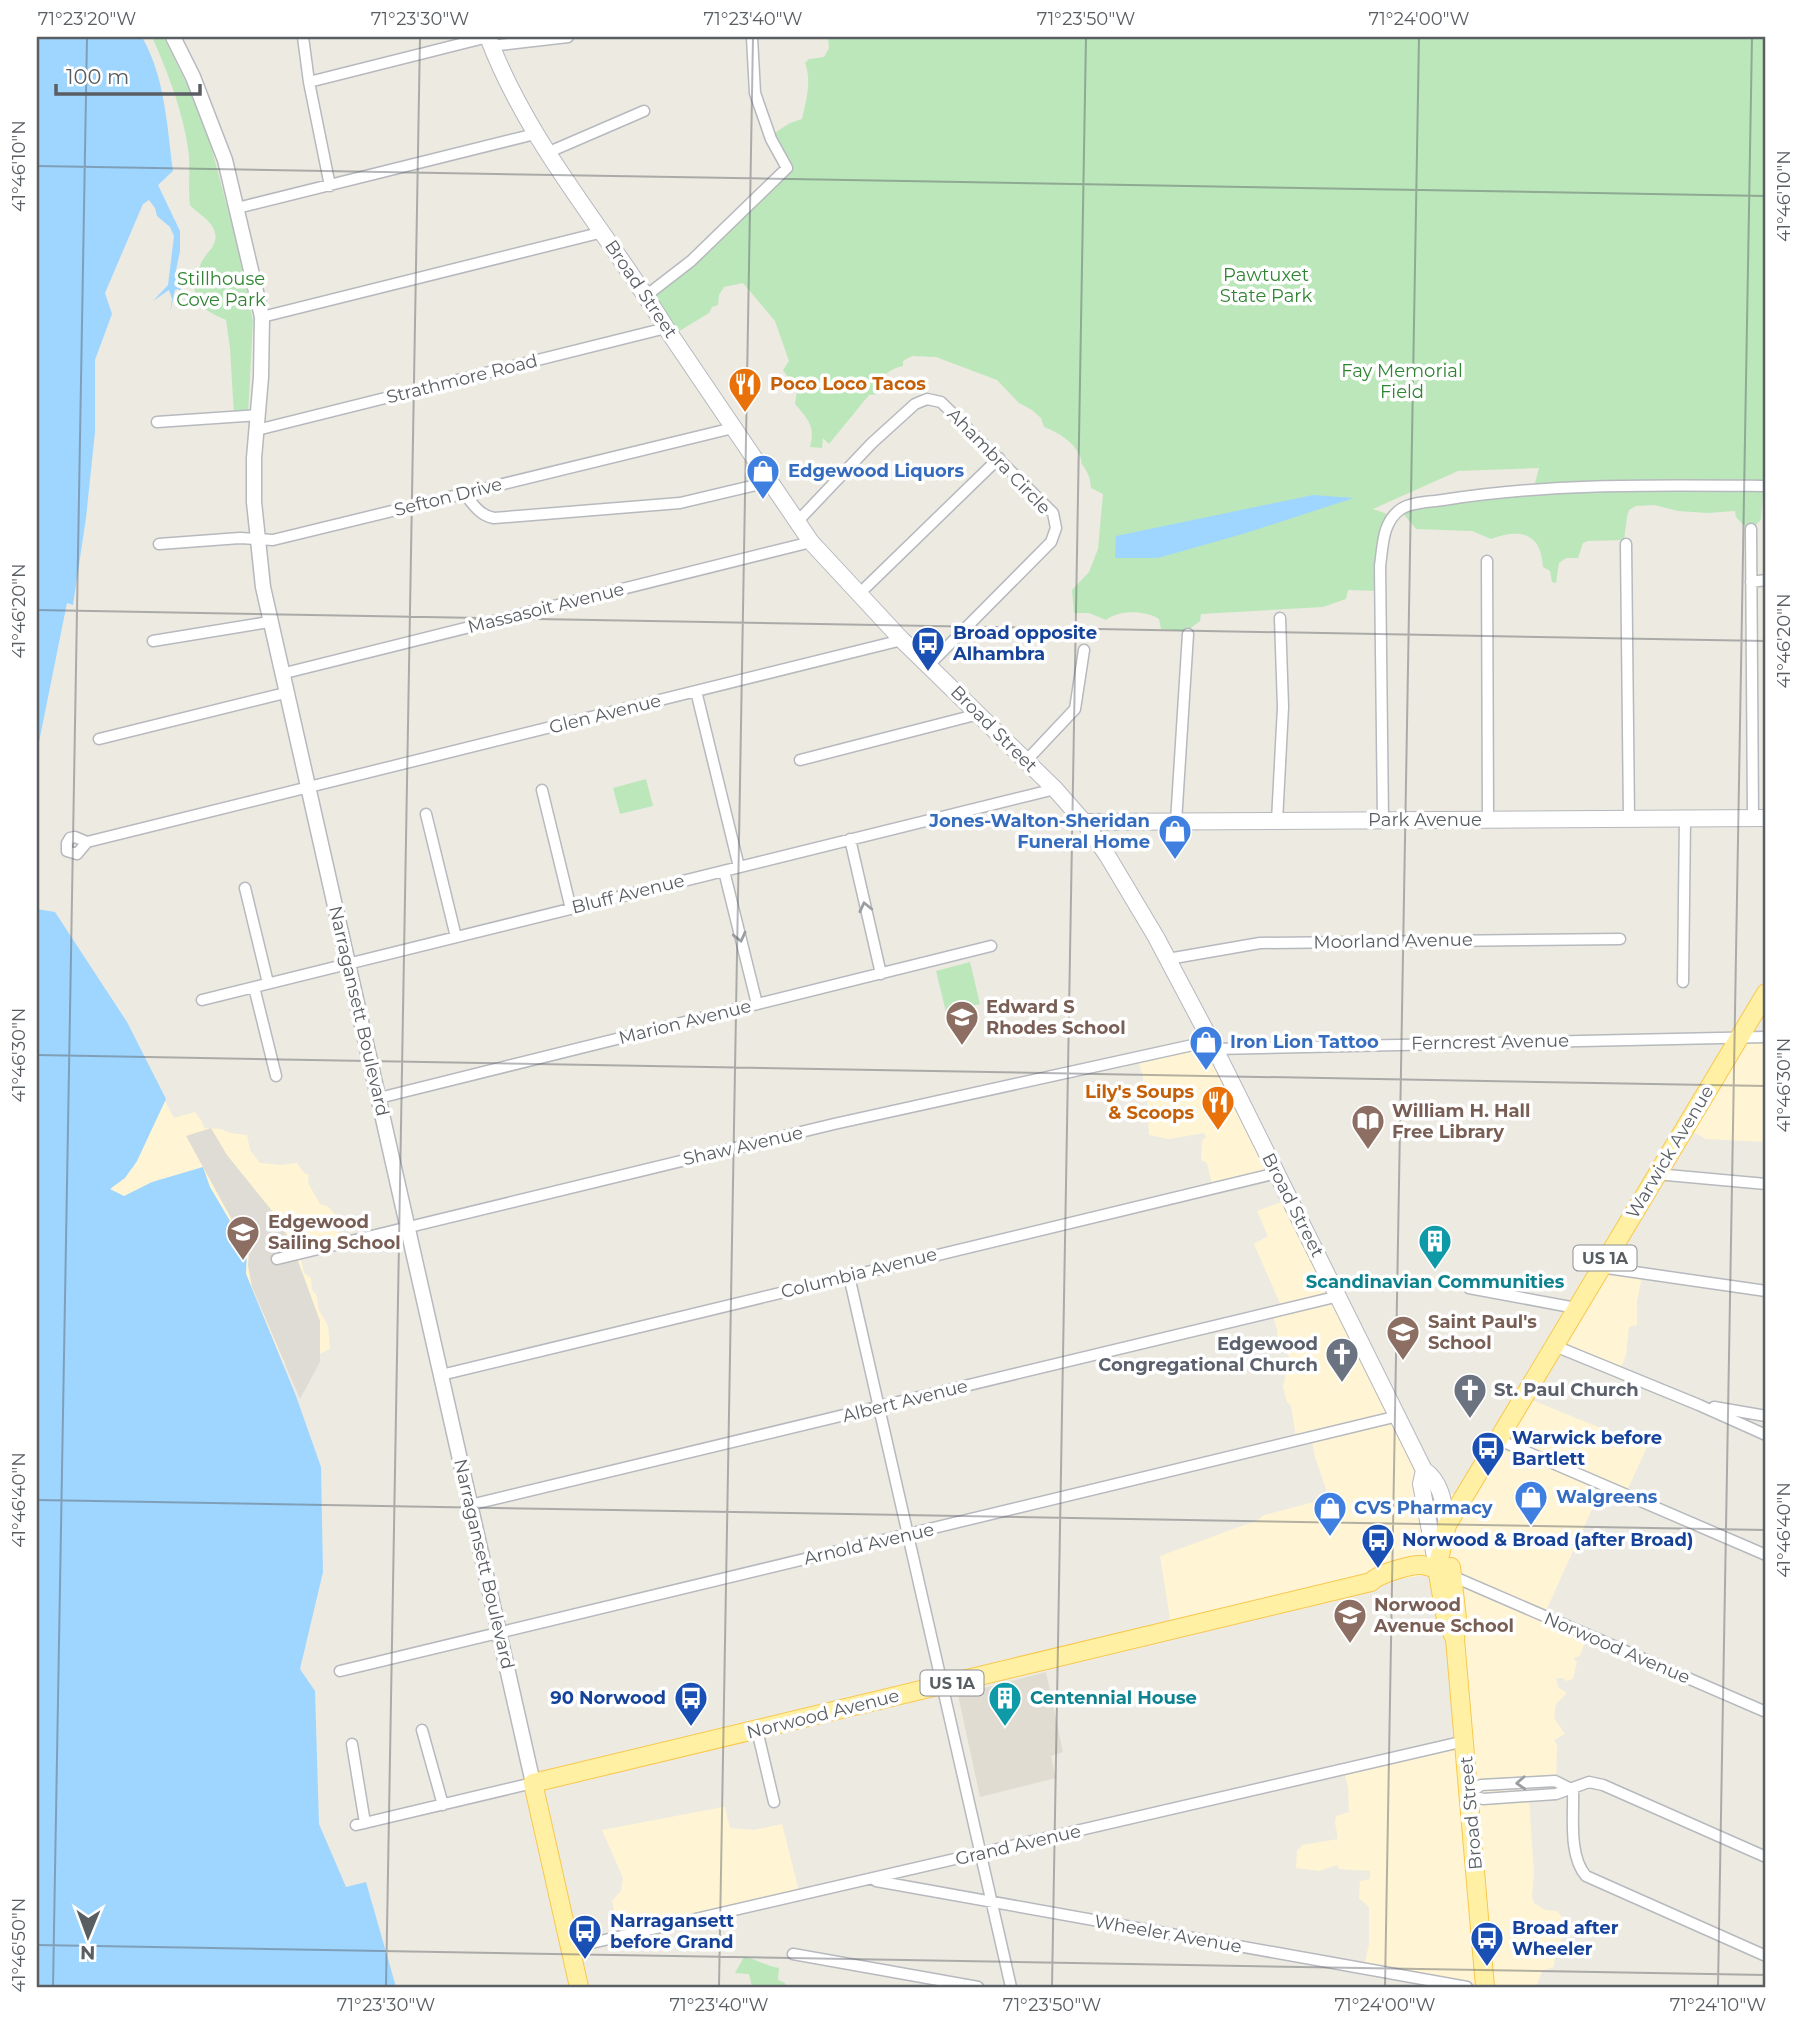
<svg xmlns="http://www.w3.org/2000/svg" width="1803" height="2024" font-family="Montserrat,sans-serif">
  <rect width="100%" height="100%" fill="#edeae1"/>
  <path fill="#fff5d4" d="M1766,1038V1142L1706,1139L1686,1128L1738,1039Z
    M1206,1044L1277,1173L1212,1184L1207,1163L1201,1160L1202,1141L1206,1137L1204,1133L1169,1139L1149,1135L1147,1101L1143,1095V1077L1138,1059Z
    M147,1068L174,1118L195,1112L202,1122L204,1128L221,1129L230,1133L247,1135L250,1150L260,1163L282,1165L297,1163L304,1173L309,1175L308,1183L320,1204L327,1206L336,1215L339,1239L302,1247L299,1250L304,1273L311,1278L312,1290L317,1296L318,1308L328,1326L330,1349L312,1357L284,1364L247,1276L233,1230L124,1198H37L133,1168L149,1132Z
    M1289,1199L1443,1491L1461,1497L1522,1396L1647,1447L1625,1495L1602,1487L1545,1613L1588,1633L1580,1656L1573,1658L1577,1662L1573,1679L1566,1681L1563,1678H1556L1558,1687L1567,1693L1556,1704L1554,1718L1565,1734L1554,1740L1557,1745L1556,1782L1568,1789L1529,1798L1534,1874L1532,1896L1534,1903L1545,1910L1557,1911L1566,1922L1572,1924L1562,1933L1560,1944L1556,1947L1554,1967L1542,1971L1536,1987H1457L1364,1967L1369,1944V1907L1359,1898L1360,1881L1370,1879V1871L1339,1869L1337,1865L1319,1871L1296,1868L1297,1851L1302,1845L1338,1839L1335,1822L1336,1816L1349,1812L1348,1787L1343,1767L1462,1738L1446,1572L1354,1586L1171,1625L1160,1556L1258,1520L1264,1515L1329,1498L1315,1457L1311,1436L1296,1437L1291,1406L1287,1402L1283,1387L1286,1373L1293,1362L1278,1341L1277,1329L1272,1313L1282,1308L1254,1244L1268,1236L1257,1211Z
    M1597,1272L1642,1276L1637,1302V1325L1629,1327L1626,1355L1619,1372L1556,1340Z
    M723,1807H725L730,1828L754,1830L782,1824L799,1891L620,1934L612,1901L621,1891L623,1878L602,1830Z"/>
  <path fill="#dedcd5" d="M211,1128L227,1155L273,1212L291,1242L320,1321V1362L300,1399L252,1287L248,1266L249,1251L186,1136Z"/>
  <path fill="#e0dcd1" d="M1046,1672L1063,1752L1051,1756L1056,1778L980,1797L958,1695Z"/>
  <path fill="#bce7bb" d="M152,37H163L167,44L199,109L211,146L235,236L253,321L248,415L234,416L230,348L226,320C205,310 188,304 197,277C199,272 199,266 202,261C207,252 218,245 215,233C213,221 198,214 190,205C188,189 190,172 189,156C185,117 168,72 152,37Z
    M828,37H1766V487L1763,490L1761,520L1749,531L1736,517L1735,511L1707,513L1678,511L1654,505L1636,506L1629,510L1627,517L1624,540L1588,541L1583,543L1578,558H1566L1559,563L1556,583L1552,582L1550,571L1543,567C1541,533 1521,528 1491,539L1472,531L1416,529L1401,511L1533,491L1539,468L1458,471L1373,509L1393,516L1379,591L1348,590L1346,599L1323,607L1201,614L1200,621L1187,631L1161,629L1159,619C1144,610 1119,610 1106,620L1089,613H1074L1072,590L1089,572L1098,549L1103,494L1091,488C1090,478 1089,475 1084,467C1079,461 1083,464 1080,456C1073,441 1059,433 1044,427L1041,418L1032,410L1019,403L997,380L936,357L912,356L903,361V366C886,370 881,377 878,394L869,395L829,444L823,438L822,448L810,447C816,426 807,418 795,404L797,391L783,370L789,361L775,321L743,283L724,287L719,295L718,305L712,307L709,313L673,335L647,298L787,168L773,134L790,123L802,119C806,101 812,81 805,63L809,59L824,57L829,48Z
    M646,779L653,806L620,814L613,788Z
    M970,962L980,1004L946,1012L936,971Z
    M744,1957C757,1959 765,1966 779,1968L778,1980L785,1983L786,1987H752L749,1974L735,1973Z"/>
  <path fill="#9fd6ff" d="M37,37H142C165,77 167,126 173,171L158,185L180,231V251L175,275L185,300L178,289L175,290L170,313L172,299L169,290L153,301L168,285L174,236L170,227L157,216L155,208L149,200L143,204L105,293L112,314L95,360V432L86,518L73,605L67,603L37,752Z
    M1313,495L1354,498L1246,533L1158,558H1115L1116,536Z
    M37,909L55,912L127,1022L166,1099L137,1161L125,1178L110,1189L124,1196L152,1182L203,1167L210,1187L247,1250L246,1274L296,1396L321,1467L323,1572L300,1669L315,1691L319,1824L346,1887L366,1882L396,1987H37Z"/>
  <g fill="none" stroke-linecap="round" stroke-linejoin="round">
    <defs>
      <path id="minor" d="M303,37L309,82L330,186
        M491,46L568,37
        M309,82L488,37
        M549,152L644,111
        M237,208L535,134
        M647,295L691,261L787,168L771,139L755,93L752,37
        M262,317L603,232
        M157,422L259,415
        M257,430L666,328
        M464,493C472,503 480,516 494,518L680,503L769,482
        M797,522L872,443L915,404L927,399L941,402L1053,513L1056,528L1051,542L929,665
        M1751,529L1753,818
        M159,544L240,538L273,540L733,428
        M1626,544L1629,819
        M1487,561L1488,820
        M1751,582L1766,580
        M859,594L999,458
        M153,641L269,622
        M281,674L811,542
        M696,691L739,867
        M99,739L285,693
        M800,760L979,714
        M1026,761L1075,709L1084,650
        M542,790L571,909
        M426,814L456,937
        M1383,820L1380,566C1383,546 1382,522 1401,509C1411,502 1431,502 1443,500C1550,483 1658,485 1766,486
        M1277,821L1283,707L1280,618
        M1176,822L1188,634
        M850,839L881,974
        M87,842L77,854L67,851V843L70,838L75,837L87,842L902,640
        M724,871L757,1004
        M245,888L268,983
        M1168,959L1260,943L1620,939
        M1683,982L1685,819
        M254,987L276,1076
        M202,1000L1055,789
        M1214,1049L1766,1037
        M379,1098L991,946
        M1656,1174L1766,1184
        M277,1259L834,1124L1211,1041
        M1600,1267L1766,1291
        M849,1276L1011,1987
        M1469,1288L1576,1308
        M1555,1346L1699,1405L1766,1435
        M441,1375L1277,1173
        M1714,1407L1766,1416
        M1499,1440L1766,1555
        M470,1505L1339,1296
        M1452,1576L1766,1712
        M340,1671L1398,1416
        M422,1730L443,1805
        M757,1730L774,1802
        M352,1744L365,1823
        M1573,1790L1555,1781L1481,1785L1469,1794L1483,1799L1556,1794L1589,1782L1603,1785L1766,1857
        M1573,1790C1574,1815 1568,1855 1586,1876L1766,1956
        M356,1825L533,1783
        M876,1881L1467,1987
        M570,1948L1465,1741
        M793,1954L978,1987"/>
      <path id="tertiary" d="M173,37L193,77L225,160L262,317L261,377L254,458V502L263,587L533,1783"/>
      <path id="secondary" d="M488,37C528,144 607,231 666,328L811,542L902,640L1055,789L1084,822L1107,855L1156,937L1211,1041L1424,1470C1442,1482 1444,1505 1447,1525
        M1084,822L1766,818
        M1424,1470L1421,1484L1437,1567"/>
      <path id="primary" d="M1451,1567L1457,1618L1455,1639L1485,1987
        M1455,1639L1446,1619L1437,1568L1447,1525L1766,993
        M579,1987L533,1783L1371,1582C1378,1574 1411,1564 1422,1565C1433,1567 1442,1571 1452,1576"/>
    </defs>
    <use href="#minor" stroke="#b6b9be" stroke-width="13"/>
    <use href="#tertiary" stroke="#b6b9be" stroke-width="17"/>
    <use href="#secondary" stroke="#b5b8be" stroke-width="18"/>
    <use href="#primary" stroke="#f9c84e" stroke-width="20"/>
    <use href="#minor" stroke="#fff" stroke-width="10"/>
    <use href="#tertiary" stroke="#fff" stroke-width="14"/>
    <use href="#secondary" stroke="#fff" stroke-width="16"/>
    <use href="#primary" stroke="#fff0a4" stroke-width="18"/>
  </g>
  <defs><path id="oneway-chevron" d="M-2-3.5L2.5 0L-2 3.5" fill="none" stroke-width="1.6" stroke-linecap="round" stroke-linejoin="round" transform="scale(1.75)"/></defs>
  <g stroke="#9b9ea1">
    <use href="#oneway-chevron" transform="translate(865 907) rotate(-103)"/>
    <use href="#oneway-chevron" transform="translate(740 937) rotate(76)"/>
    <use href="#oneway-chevron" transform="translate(1521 1783) rotate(177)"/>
  </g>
  <path fill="none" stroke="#595e63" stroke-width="2" stroke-opacity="0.45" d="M37,166L1766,196M37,610L1766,641M37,1055L1766,1086M37,1500L1766,1530M37,1945L1766,1975M53,1987L87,37M386,1987L420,37M719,1987L753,37M1052,1987L1086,37M1385,1987L1419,37M1718,1987L1752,37"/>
  <defs>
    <symbol id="restaurant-pin" viewBox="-11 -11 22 30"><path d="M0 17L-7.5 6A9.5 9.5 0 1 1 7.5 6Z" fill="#e8710a" stroke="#fff"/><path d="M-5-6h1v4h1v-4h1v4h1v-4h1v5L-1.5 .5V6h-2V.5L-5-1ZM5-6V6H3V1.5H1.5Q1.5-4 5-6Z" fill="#fff"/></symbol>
    <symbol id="shop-pin" viewBox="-11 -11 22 30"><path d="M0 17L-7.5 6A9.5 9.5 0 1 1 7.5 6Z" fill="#3f7fe0" stroke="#fff"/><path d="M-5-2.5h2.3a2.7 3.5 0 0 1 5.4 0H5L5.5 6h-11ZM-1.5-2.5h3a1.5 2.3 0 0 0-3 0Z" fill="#fff"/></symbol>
    <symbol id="bus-pin" viewBox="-11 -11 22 30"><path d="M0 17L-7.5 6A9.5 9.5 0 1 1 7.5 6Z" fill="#1a4fb4" stroke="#fff"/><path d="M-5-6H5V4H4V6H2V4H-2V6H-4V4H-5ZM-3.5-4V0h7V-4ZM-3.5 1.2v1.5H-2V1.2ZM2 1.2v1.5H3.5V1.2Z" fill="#fff"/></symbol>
    <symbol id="school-pin" viewBox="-11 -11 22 30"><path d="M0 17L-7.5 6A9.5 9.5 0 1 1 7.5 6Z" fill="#8d6e63" stroke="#fff"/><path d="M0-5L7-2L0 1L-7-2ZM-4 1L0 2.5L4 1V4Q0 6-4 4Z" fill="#fff"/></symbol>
    <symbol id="library-pin" viewBox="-11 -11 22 30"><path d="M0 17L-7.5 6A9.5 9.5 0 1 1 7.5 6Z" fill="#8d6e63" stroke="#fff"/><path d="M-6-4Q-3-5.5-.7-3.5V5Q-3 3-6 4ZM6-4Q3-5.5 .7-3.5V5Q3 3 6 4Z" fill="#fff"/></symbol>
    <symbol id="building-pin" viewBox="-11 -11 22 30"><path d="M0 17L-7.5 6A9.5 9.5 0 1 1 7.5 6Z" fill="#0f9aa8" stroke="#fff"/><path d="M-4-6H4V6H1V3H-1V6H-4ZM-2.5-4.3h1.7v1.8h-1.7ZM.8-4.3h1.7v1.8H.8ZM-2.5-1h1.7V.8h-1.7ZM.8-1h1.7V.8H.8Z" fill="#fff"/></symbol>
    <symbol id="church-pin" viewBox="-11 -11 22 30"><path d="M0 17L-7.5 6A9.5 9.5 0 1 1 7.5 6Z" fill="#6b7280" stroke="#fff"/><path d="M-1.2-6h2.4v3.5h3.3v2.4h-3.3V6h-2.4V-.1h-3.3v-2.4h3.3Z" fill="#fff"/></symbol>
  </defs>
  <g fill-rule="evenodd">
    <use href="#restaurant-pin" x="726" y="365" width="38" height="52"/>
    <use href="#shop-pin" x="744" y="452" width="38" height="52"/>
    <use href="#bus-pin" x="909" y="624" width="38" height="52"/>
    <use href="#shop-pin" x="1156" y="812" width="38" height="52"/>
    <use href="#school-pin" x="943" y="998" width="38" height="52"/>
    <use href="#shop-pin" x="1187" y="1023" width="38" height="52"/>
    <use href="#restaurant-pin" x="1199" y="1083" width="38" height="52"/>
    <use href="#library-pin" x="1349" y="1102" width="38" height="52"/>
    <use href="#school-pin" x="224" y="1213" width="38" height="52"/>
    <use href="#building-pin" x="1416" y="1222" width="38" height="52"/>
    <use href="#school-pin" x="1384" y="1313" width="38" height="52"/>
    <use href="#church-pin" x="1323" y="1335" width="38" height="52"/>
    <use href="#church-pin" x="1451" y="1371" width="38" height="52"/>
    <use href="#bus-pin" x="1469" y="1429" width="38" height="52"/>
    <use href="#shop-pin" x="1512" y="1478" width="38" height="52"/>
    <use href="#shop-pin" x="1311" y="1489" width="38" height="52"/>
    <use href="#bus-pin" x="1359" y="1521" width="38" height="52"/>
    <use href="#school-pin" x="1331" y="1596" width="38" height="52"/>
    <use href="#bus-pin" x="672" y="1679" width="38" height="52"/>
    <use href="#building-pin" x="986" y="1679" width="38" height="52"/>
    <use href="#bus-pin" x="566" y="1912" width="38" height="52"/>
    <use href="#bus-pin" x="1468" y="1919" width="38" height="52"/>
  </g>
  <g text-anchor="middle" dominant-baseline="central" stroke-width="7" stroke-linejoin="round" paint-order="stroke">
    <g fill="#fff" stroke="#8b8e92" stroke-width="2">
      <rect x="1573.5" y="1245.5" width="63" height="25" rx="5"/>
      <rect x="920.5" y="1670.5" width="63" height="25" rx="5"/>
    </g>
    <g font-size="16" font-weight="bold" fill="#595e63">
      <text x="1605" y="1258">US 1A</text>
      <text x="952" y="1683">US 1A</text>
    </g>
    <g font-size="18" fill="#2f8432" stroke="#fff">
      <text x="1266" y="275">Pawtuxet<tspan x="1266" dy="21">State Park</tspan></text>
      <text x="221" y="279">Stillhouse<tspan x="221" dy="21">Cove Park</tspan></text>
      <text x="1402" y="371">Fay Memorial<tspan x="1402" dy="21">Field</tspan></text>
    </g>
    <g font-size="18" fill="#595e63" stroke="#fff">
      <text transform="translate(641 289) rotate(56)">Broad Street</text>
      <text transform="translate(462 379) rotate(-14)">Strathmore Road</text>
      <text transform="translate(999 461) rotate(46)">Ahambra Circle</text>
      <text transform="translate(448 497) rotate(-14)">Sefton Drive</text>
      <text transform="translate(546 608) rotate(-14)">Massasoit Avenue</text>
      <text transform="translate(605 714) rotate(-14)">Glen Avenue</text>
      <text transform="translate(994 729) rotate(45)">Broad Street</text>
      <text x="1425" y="820">Park Avenue</text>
      <text transform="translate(628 894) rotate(-14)">Bluff Avenue</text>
      <text transform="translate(1393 941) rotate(-1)">Moorland Avenue</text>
      <text transform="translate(359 1011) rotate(77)">Narragansett Boulevard</text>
      <text transform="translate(685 1022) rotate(-14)">Marion Avenue</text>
      <text transform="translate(1490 1042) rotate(-1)">Ferncrest Avenue</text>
      <text transform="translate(743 1146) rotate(-13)">Shaw Avenue</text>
      <text transform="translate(1670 1152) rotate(-59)">Warwick Avenue</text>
      <text transform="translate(1293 1205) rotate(63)">Broad Street</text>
      <text transform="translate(859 1273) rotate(-14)">Columbia Avenue</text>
      <text transform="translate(905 1401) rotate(-14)">Albert Avenue</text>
      <text transform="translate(869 1544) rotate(-13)">Arnold Avenue</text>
      <text transform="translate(484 1564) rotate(77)">Narragansett Boulevard</text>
      <text transform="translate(1617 1648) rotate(23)">Norwood Avenue</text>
      <text transform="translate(823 1714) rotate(-14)">Norwood Avenue</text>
      <text transform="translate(1471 1813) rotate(-95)">Broad Street</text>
      <text transform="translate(1018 1845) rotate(-13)">Grand Avenue</text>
      <text transform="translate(1168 1934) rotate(10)">Wheeler Avenue</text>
    </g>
    <g font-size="18" font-weight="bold" fill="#c56008" stroke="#fff" text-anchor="start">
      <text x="770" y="384">Poco Loco Tacos</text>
      <text x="1194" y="1092" text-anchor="end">Lily's Soups<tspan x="1194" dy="21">&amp; Scoops</tspan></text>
    </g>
    <g font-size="18" font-weight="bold" fill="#366cbe" stroke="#fff" text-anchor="start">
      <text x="788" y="471">Edgewood Liquors</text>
      <text x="1150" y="821" text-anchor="end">Jones-Walton-Sheridan<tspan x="1150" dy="21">Funeral Home</tspan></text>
      <text x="1230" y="1042">Iron Lion Tattoo</text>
      <text x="1556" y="1497">Walgreens</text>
      <text x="1354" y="1508">CVS Pharmacy</text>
    </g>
    <g font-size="18" font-weight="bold" fill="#164399" stroke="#fff" text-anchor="start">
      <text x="953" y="633">Broad opposite<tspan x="953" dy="21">Alhambra</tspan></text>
      <text x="1512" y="1438">Warwick before<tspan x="1512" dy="21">Bartlett</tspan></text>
      <text x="1402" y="1540">Norwood &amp; Broad (after Broad)</text>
      <text x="666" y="1698" text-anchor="end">90 Norwood</text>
      <text x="610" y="1921">Narragansett<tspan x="610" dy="21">before Grand</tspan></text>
      <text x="1512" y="1928">Broad after<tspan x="1512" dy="21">Wheeler</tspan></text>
    </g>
    <g font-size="18" font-weight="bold" fill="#785e54" stroke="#fff" text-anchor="start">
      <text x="986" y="1007">Edward S<tspan x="986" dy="21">Rhodes School</tspan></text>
      <text x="1392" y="1111">William H. Hall<tspan x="1392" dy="21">Free Library</tspan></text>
      <text x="268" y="1222">Edgewood<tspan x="268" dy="21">Sailing School</tspan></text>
      <text x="1428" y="1322">Saint Paul's<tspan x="1428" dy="21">School</tspan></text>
      <text x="1374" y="1605">Norwood<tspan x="1374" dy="21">Avenue School</tspan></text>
    </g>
    <g font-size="18" font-weight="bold" fill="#0d838f" stroke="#fff">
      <text x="1435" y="1282">Scandinavian Communities</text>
      <text x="1030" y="1698" text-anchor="start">Centennial House</text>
    </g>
    <g font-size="18" font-weight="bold" fill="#5b616d" stroke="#fff" text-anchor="end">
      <text x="1318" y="1344">Edgewood<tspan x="1318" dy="21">Congregational Church</tspan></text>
      <text x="1494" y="1390" text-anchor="start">St. Paul Church</text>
    </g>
  </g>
  <rect width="1803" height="2024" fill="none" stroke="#ffffff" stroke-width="77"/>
  <g transform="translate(88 1936) rotate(181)" stroke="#ffffff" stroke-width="5" paint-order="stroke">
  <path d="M0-5L12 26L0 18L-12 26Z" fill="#595e63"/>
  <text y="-10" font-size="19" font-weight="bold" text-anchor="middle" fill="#595e63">N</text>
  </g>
  <path d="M56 84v10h144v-10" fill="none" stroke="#595e63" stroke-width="3.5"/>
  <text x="66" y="84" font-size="21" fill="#595e63" stroke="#ffffff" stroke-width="5" paint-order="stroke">100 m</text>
  <rect x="38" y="38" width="1726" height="1948" fill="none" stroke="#595e63" stroke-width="2.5"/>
  <g font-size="18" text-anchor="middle" fill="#595e63">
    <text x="87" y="25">71°23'20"W</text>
    <text x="420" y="25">71°23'30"W</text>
    <text x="753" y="25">71°23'40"W</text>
    <text x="1086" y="25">71°23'50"W</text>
    <text x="1419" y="25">71°24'00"W</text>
    <text transform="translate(19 166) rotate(-90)" y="6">41°46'10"N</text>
    <text transform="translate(1784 196) rotate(-90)" y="6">41°46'10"N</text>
    <text transform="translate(19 611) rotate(-90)" y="6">41°46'20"N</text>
    <text transform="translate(1784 641) rotate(-90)" y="6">41°46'20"N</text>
    <text transform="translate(19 1055) rotate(-90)" y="6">41°46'30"N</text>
    <text transform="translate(1784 1085) rotate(-90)" y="6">41°46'30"N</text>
    <text transform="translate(19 1500) rotate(-90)" y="6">41°46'40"N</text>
    <text transform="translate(1784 1530) rotate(-90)" y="6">41°46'40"N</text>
    <text transform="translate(19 1945) rotate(-90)" y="6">41°46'50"N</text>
    <text x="386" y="2011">71°23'30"W</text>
    <text x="719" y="2011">71°23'40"W</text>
    <text x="1052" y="2011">71°23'50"W</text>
    <text x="1385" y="2011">71°24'00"W</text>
    <text x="1718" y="2011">71°24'10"W</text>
  </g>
</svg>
